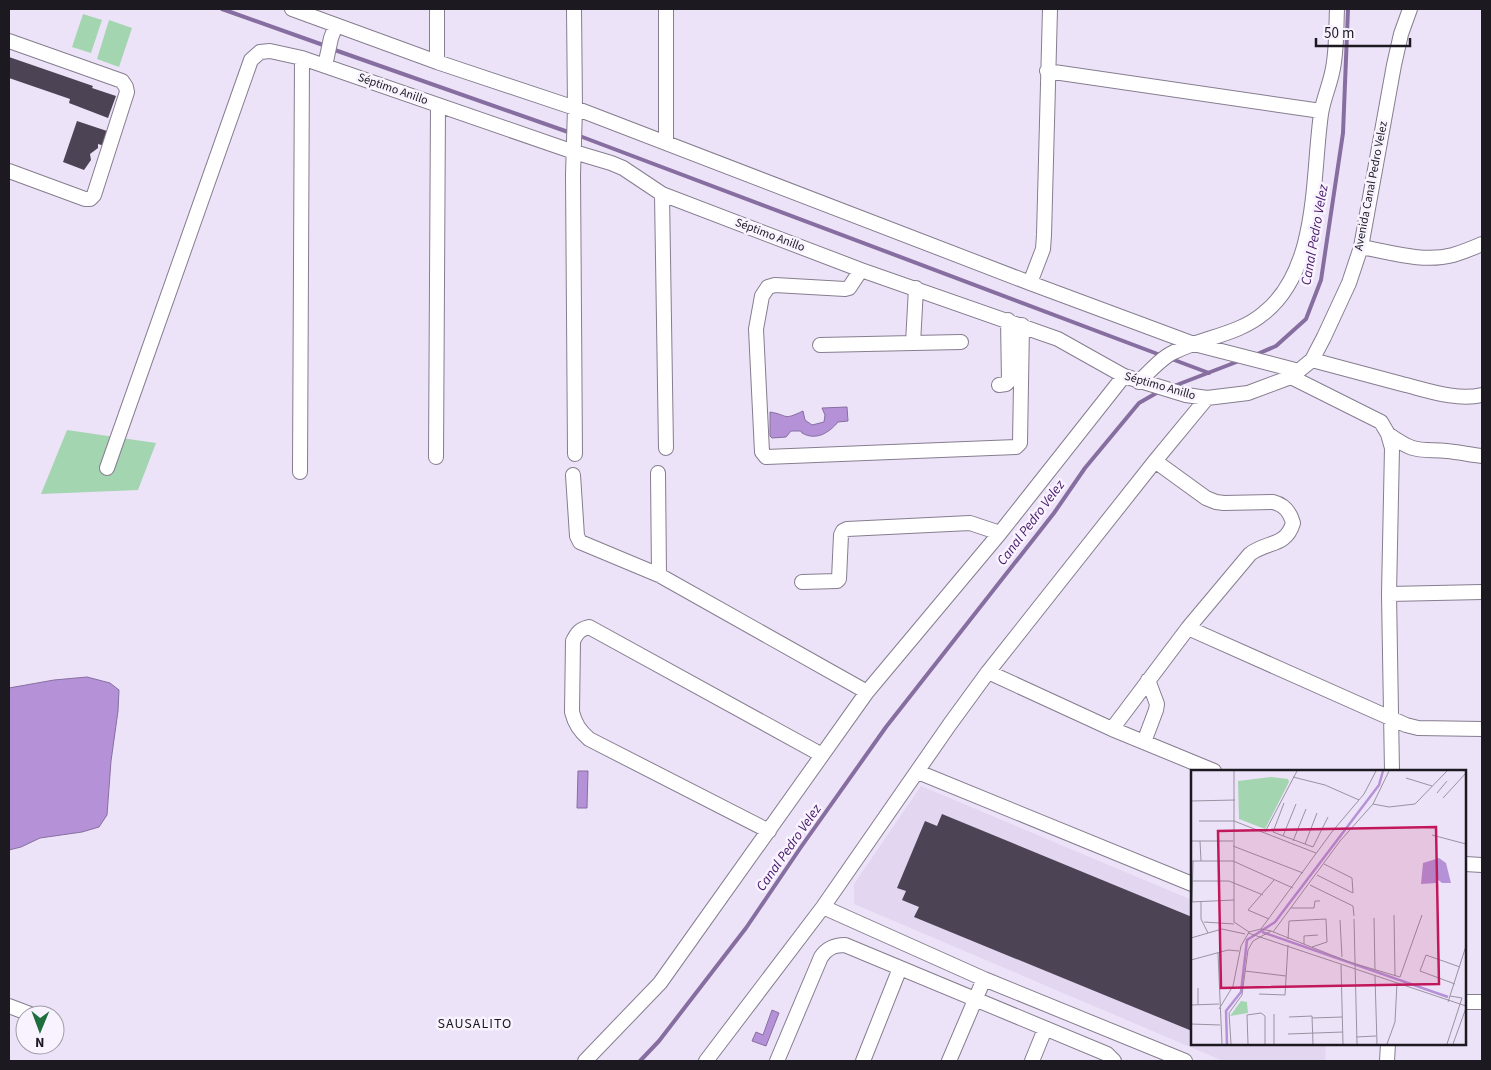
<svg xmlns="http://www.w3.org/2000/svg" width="1491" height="1070" font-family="'Source Sans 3',sans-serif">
  <rect width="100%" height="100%" fill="#ede3f8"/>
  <path fill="#e3d6f1" d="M921,786L1192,900V1044H1326L1325,1061H1223L854,904V884Z"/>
  <path fill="#a3d5b0" d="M83,14L102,20L91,53L72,47Z
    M109,20L132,28L119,67L97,59Z
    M67,430L156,443L138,490L41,494Z"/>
  <path fill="#b592d7" stroke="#876ea0" d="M847,407L848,421L838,422C829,433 816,441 802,433L801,431H791L786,437L772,438L770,436V412C789,415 782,421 803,411L805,420L812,425L824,422L825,415L822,408Z
    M87,677L110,683L119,690L118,711L111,761L107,815L99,827L82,832L40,838L21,847L9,850V688L54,680Z
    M578,771H588L587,808H577Z
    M772,1010L779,1013L766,1046L752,1041L756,1032L763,1035Z"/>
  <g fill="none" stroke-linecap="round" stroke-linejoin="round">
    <path stroke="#876ea0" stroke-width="4" d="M222,9L326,46
      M332,49L571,133
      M577,135L1163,356
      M1255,355L1276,346L1306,319L1321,280L1343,133L1348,9
      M1169,358L1209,373
      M1174,386L1239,361
      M640,1061L659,1041L746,928L801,847L886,727L1054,513L1085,468L1139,403L1160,391"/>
  </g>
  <path fill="#4c4454" d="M9,57L93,86L92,88L116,96L108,118L69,103L70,99L9,78Z
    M77,121L110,132L105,146L98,144V148L90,154L91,160L84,170L63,162Z
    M942,814L1192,917V1031L914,917L919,907L902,900L906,891L897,888L925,821L937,826Z"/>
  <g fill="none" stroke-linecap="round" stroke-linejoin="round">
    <defs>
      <path id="minor" d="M292,9L437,62L575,108L1030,283L1194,344L1299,371
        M437,9V62
        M574,9L575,108L573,175L575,454
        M9,41L122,81L126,87L127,92L94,195L90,199H85L9,171
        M325,66L331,38L336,25
        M1047,71L1321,111
        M666,142V9
        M662,194L666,448
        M1361,247C1390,252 1423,263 1453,255C1463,252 1473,248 1482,244
        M861,270L849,288L845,289L775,285L768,287L762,296L756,329L762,452L766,457L1016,447L1020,443L1022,325
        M1030,283L1043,249L1044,235L1050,9
        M913,343L961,342
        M820,345L913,343L916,288
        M1312,360C1342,368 1372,376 1402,384C1427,390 1456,401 1482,395
        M1291,377L1381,422L1388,434L1392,448L1389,594L1392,771
        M1139,382C1149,372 1161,358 1174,352C1204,337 1238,335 1264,313C1319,269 1312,177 1321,114C1323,100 1329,87 1332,73C1337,52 1336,30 1337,9
        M999,385L1006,384L1009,381L1008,320
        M1388,434C1415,453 1416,449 1447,451C1459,452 1471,455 1482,456
        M436,457L438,105
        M107,468L251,60L260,52L270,51L302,58L574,152L611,163L623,168L662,194L861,270L1058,339L1124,376L1186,395L1207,398L1248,393L1291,377L1312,360L1324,337L1349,283L1361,247L1394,65L1401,34L1410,9
        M300,472L302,58
        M658,473L659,575
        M573,475L577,536L580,542L659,575L867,692
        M802,582L837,581L839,579L841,535L843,531L847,529L970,523L1000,533
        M1389,594L1482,592
        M1188,628L1406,725L1418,728L1482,729
        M988,672L1112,729L1214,771
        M1112,729L1188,628L1250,554C1267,541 1286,547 1293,523C1290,512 1285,505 1273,502L1224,503L1216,502L1206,498L1155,461
        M1144,742L1156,710L1157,704L1148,680
        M918,772L1192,884
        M769,831L589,739C580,731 575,724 572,712L573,641C577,633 580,629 589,627L822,755
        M1465,864L1482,865
        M823,907L984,979L1185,1061
        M1465,1002H1482
        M9,1006L30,1014
        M585,1061L660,983L867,692L1000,533L1124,376
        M706,1061L823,907L950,724L988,672L1155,461L1207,398
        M777,1061L821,957C827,948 834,945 845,945L1107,1054L1114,1061
        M863,1061L900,968
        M949,1061L984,979
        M1032,1061L1045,1029
        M1387,1061L1388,1044"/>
    </defs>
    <use href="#minor" stroke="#867d8f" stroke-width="16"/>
    <use href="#minor" stroke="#fff" stroke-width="14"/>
  </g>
  <g text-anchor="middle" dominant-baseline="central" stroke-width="5" stroke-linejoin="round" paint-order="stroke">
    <g font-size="12" fill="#1c1920" stroke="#f8f3ff">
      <text transform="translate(393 89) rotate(19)">Séptimo Anillo</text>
      <text transform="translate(1371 186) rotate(-79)">Avenida Canal Pedro Velez</text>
      <text transform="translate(770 235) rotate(21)">Séptimo Anillo</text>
      <text transform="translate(1160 386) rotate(16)">Séptimo Anillo</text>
    </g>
    <g font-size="14" font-style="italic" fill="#461668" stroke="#f8f3ff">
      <text transform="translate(1315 235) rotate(-80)">Canal Pedro Velez</text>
      <text transform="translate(1031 523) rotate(-53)">Canal Pedro Velez</text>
      <text transform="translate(789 848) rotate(-55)">Canal Pedro Velez</text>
    </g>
    <g font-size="14" letter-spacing="1" fill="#1c1920" stroke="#f8f3ff">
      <text x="475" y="1024">SAUSALITO</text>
    </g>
  </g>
  <g transform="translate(1191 770)">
    <rect width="275" height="275" fill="#ede3f8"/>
    <path d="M80,7L97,9L98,12L74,59L48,49L47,11ZM50,231L56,232L57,243L39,246Z" fill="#a3d5b0"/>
    <path d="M248,88L255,93L260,113H251L246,109L245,113L230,114L232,93Z" fill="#b592d7"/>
    <path fill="none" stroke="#b592d7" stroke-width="2.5" d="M71,162L257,227M36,274L35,241L50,222L56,170L84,152L188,15L192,1"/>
    <path fill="none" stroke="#9992a2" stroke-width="1" d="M43,1V152L58,162M102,7L134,15L168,30M215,8L241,16M246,23L256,11M252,28L275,3M0,31L44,30M93,33L82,62L122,77L137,47M182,34L198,37L224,34L256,1M8,51H43L125,83M74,62L106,1M241,65L275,74M92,66L105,34M0,71H42M9,71L10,91M102,71L115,39M114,74L126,43M42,76L112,103M0,91H42L102,118M126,105L162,123L161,108L133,94M1,111H38L72,125M119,115L162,136L163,146M0,132L43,130M1,132L2,91M10,132V149L17,163M100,138H123L124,131H129M203,145L204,206M183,148L184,200M78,149L57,140L83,110M163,149L166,274M149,150L151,187M13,152L43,154M70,159L140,63L173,24L185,1M82,162L149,71L182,34L198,1M57,163L275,236M0,168L31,159L54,164M97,169L98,151L135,149L136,172L121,177M113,174V166L127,165M27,183L31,274M0,190L37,180L48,181M150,195L152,274M54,201L95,206M184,206L186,274M264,214L229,201L235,185L269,197M7,218V234M68,224L94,225L97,175M257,232L275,176M0,235L28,234M28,239L42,216L50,176L58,162L70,159L80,161L158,192L209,207L231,145M83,244V274M98,247L121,246L122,274M121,248L151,247M0,254L29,255M97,264L152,262M165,267L185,266M40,274L38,243L51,225L57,180L62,171L80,161M57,274L56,245L70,243L74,246V274M196,274L204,252L206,213M256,274L271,228L259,226M262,274L275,238"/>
    <path fill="#c2185b" fill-opacity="0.15" stroke="#c2185b" stroke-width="2.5" d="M245,57L248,214L30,218L27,61Z"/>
    <rect width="275" height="275" fill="none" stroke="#1c1920" stroke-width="2.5"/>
  </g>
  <rect width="1491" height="1070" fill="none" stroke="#1c1920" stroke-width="20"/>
  <g transform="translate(40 1030) rotate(181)"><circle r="24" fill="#f8f3ff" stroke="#a09ca6"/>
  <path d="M0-4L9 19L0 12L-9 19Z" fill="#1e6e3e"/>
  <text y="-8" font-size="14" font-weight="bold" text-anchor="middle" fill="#1c1920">N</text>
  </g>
  <path d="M1316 38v8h94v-8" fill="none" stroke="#1c1920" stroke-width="2.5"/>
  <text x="1324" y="38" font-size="15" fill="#1c1920" stroke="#f8f3ff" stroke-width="4" paint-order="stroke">50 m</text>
</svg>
